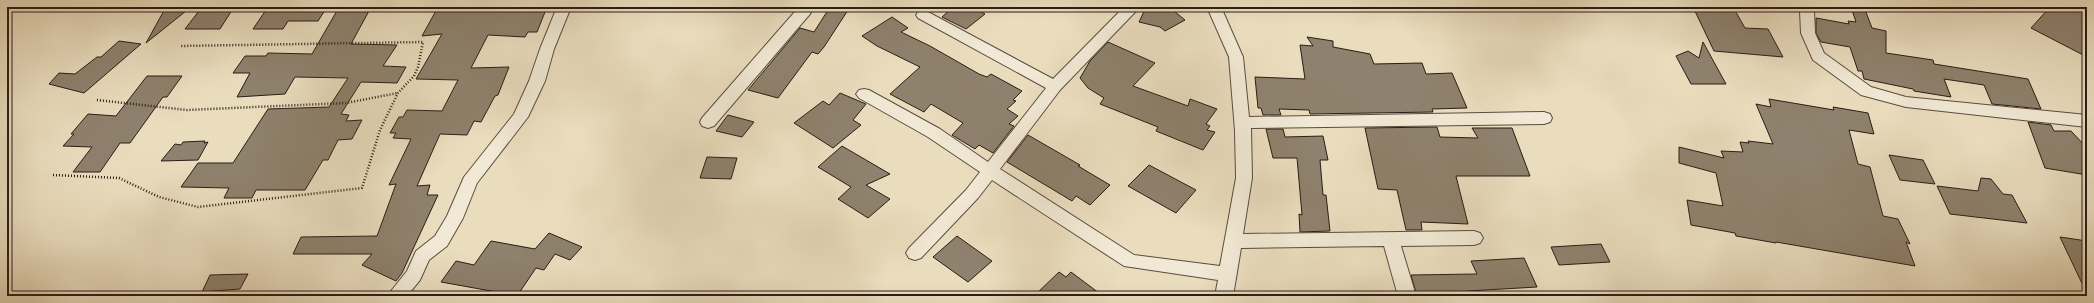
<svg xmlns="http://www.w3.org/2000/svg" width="2094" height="303" font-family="'IM FELL Great Primer',serif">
  <rect width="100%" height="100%" fill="#eaddbe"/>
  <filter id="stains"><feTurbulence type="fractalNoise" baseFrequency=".005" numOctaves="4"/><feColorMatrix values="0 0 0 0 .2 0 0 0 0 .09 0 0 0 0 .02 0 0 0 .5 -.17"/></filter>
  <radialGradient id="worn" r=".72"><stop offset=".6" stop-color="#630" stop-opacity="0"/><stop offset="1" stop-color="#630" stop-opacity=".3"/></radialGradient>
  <path fill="#8e816d" stroke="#2a1d16" d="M166,7H191L146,43Z
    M202,7H234L220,29H185Z
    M268,7H327L318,21H288L283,29H253Z
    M458,7H547L537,32H528L525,37L488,35L471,68L509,67L498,95L495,96L481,122L474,121L467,135L440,134L417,186L430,185L427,195H438L402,273L396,281L362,265L372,254H293L301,237L377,236L396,184L389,185L411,139L393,138L396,133H390L399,117H403L407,110L442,111L458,80L416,79L442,34L422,36L437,9H457Z
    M830,7H850L824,47L818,54L812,52L778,98L748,90L800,28L814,32Z
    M953,7H972L985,14L966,29L942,17Z
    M1146,7H1169L1185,20L1165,31L1160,27L1139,22Z
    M1693,7H1733L1745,28L1768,29L1783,57L1714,51Z
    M1851,7H1864L1872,28L1886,31V53L1933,60L1934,64L2028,79L2041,109L1992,104L1984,85L1944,79L1951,97L1914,91L1913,89L1864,79L1862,71H1858L1850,47L1821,42L1816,33V18L1849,24L1848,21L1856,22Z
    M2050,7H2087V57L2031,28Z
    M367,8L365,11H369L351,44L397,45L383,66L406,67L397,83L361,82L341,114L349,115L346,121L362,120L352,139L338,140L328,160H323L305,190H256L252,198H224L229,188L181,187L198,163H233L268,109L329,107L348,78L295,77L285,94L237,97L250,73H233L245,56H266L268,53L312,54L338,9Z
    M892,17L908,28L901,32L930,46L979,74L987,77L991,74L1022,91L1013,100L1016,101L1007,109L1018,116L1009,124L1014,126L993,153L979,145L975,149L952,135L963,123L931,104L924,112L890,94L920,67L877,46L862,36Z
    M1307,37L1333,41V47L1370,54L1374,64L1422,63L1426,74L1452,73L1467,108L1432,109L1433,112L1310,114L1309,110L1279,109L1281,115H1263L1261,108H1258L1255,77L1305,79L1300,45L1313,46Z
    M119,41L141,44L84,93L49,84L59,73L75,74L97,57H101Z
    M1108,42L1155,63L1133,86L1188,106L1190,99L1217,109L1206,124L1210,126L1207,130L1215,132L1203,150L1156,131L1158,127L1100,104L1104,98L1088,88L1080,78L1090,61Z
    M1703,42L1726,84H1691L1676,56L1688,51L1699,58Z
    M147,76H182L167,97H163L130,143H120L100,172H73L92,147L63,146L74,134H71L88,114L116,116Z
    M840,93L866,104L853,120L861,125L833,148L794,123L823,101L829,105Z
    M1769,99L1834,110L1833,107L1868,113L1874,134L1849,130L1858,164L1870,167L1883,216L1898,219L1910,244L1906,242L1915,266L1776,242V243L1736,236L1735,233L1691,225L1687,200L1723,206L1716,173L1679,163V147L1724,158L1721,151L1743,152L1740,142L1749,143L1748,141L1773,144L1756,104L1771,107Z
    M728,115L754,122L742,137L716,131Z
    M2028,122L2051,125L2054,131H2071L2087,148V175L2045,168Z
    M1437,127L1440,137L1478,138L1472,128H1512L1530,176H1456L1468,224L1421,222L1422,230H1406L1397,190L1378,189L1365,128Z
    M1266,129H1283L1285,137L1323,136L1328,160H1320L1323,195H1326L1330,231L1300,232L1299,214L1302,215L1297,158H1273Z
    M1028,135L1080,165L1078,166L1110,185L1090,205L1076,196L1072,201L1007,162Z
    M205,141L204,143L208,142L198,160L161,161L175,144L181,145L183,142Z
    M842,146L890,174L866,185L890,199L868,218L838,199L851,187L818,167Z
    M1889,155L1923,160L1935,184L1900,180Z
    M707,157L737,158L731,179L700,178Z
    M1149,165L1196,190L1176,213L1128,186Z
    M1981,178L1991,179L2003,194L2012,195L2027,223L1950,214L1937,186L1978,191Z
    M549,233L582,247L570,260L555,254L544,270L536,268L517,296H508L491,291L441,282L456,261L474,265L491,241L535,249Z
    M957,236L992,261L968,282L933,257Z
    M2060,237L2087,241V294Z
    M1601,244L1610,262L1559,265L1551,247Z
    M1524,258L1537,287L1468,291L1470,296H1417L1411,275L1477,274L1471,261Z
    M1059,272L1066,277L1071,272L1103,296H1034Z
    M248,274L240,289L202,292L210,275Z"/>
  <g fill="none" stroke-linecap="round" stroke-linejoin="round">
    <defs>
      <path id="street" d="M557,7H571L554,49L545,81L528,117L477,183L463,218L447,246L429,260L420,280L407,296H387L407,271L416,251L435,236L447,216L464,177L514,114L529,81L540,49Z
        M799,7H813L810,14L714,126L708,128L702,126L700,122L702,118Z
        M1124,7H1140L1060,90L1000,169L1134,255L1220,266L1236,178L1235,131L1229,57L1207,7H1221L1243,57L1249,117L1544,112L1550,114L1552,118L1550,122L1544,124L1251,128L1252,178L1243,234L1474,231L1480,233L1483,238L1480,243L1474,245L1401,246L1416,296H1398L1384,246L1241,248L1233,296H1215L1218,280L1124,266L992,180L978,198L921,258L915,260L909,258L906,253L909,248L966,190L980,172L928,137L859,98L856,94L859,90L864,89L869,90L940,129L988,162L1046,88L918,18L916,15L918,12H928L1053,79Z
        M1797,7H1811L1814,11L1815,33L1824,53L1871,87L1906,97L2087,115V127L1906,107L1861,95L1813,60L1801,33L1800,11Z"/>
    </defs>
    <use href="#street" stroke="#5a4d40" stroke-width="2"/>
    <path stroke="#2a1d16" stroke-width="2.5" stroke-dasharray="1 2" stroke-linecap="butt" d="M97,100L187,110L346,103L398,93
      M53,175L119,178L159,197L198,207L362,188L380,130L398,93L414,76L418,67L423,42L180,46"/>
    <use href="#street" fill="#f1e9d5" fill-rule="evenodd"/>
  </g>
  <rect width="2094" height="303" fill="none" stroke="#eaddbe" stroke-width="24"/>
  <rect x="8" y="8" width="2078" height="287" fill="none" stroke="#2a1d16" stroke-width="2"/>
  <rect x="12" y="12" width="2070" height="279" fill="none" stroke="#2a1d16"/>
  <rect width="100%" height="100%" filter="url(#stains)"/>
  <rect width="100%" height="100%" fill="url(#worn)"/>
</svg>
